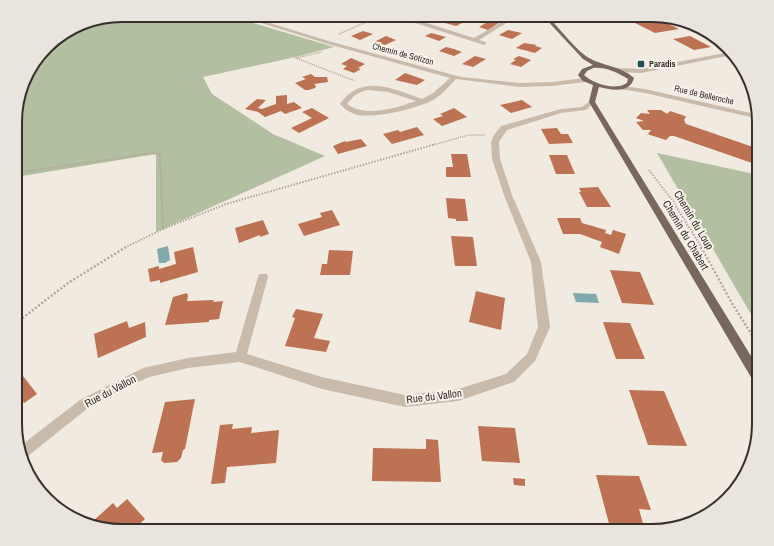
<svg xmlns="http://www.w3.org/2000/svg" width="774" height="546" font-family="'Archivo Narrow',sans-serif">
  <rect width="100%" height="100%" fill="#f1eae0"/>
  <path fill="#b3bfa1" d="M126,15H226L334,47L300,56L203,77L212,94L273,134L325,156L156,232V154L16,177V108L29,69L52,42L78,26Z
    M657,153L759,175V328Z"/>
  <path fill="#81a8ac" d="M168,246L170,260L165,263H159L157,249Z
    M573,293L596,294L599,303L576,302Z"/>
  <path fill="#bc7253" d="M492,17L503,20L488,30L479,27L491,20L489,19Z
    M447,19L462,23L456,26L441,22Z
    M658,19L679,29L655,33L635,23Z
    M508,30L522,33L512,39L499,35Z
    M363,31L373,34L360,40L351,36Z
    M431,33L446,37L439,41L425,36Z
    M386,36L396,40L385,45L374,42Z
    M690,36L711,47L694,50L673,39Z
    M524,43L537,45L535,46L542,48L535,53L516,48Z
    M446,47L454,49L462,52L454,56L439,51Z
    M475,56L486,59L473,67L462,64Z
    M519,56L531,60L521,67L510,64L516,60L513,59Z
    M351,58L365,64L358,68L361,69L354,73L343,69L347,66L341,64Z
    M405,73L425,80L417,85L395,80Z
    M311,74L315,77H327L328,82L314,84L316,86L315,88L309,90H305L295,83L306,79L302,77Z
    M287,95V104L294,102L302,108L285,114L281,111L265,117L258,112L245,109L257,99L266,100L258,108L262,109L276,104V96Z
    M522,100L532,107L511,113L500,105Z
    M312,108L329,118L299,133L291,128L312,118L302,112Z
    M454,108L467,117L442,126L433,119L443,116L440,114Z
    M647,110H661L667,114L670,111L685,116L686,117L684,120L686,124L759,149V153L752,163L674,136H670L666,140L650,135L648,134L651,130H643L636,122L644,121L636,118L641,113L650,114Z
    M417,127L424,135L392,144L383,134L398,130L400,132Z
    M557,128L561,134H568L573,143L549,144L541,129Z
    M361,139L367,146L338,154L333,146L345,141L346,142Z
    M451,154H467L471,177H446V167H453Z
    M549,155H567L575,174H556Z
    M598,187L611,207H587L579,192H581L579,188Z
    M446,198L465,199L468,221H456V219L448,218Z
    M332,210L340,225L304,236L298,224L322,217L320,213Z
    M557,218H580L582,223L606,230L605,233L611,235L613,230L626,234L619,254L600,247L602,242L580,234H563Z
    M263,220L269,234L260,237V235L239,243L235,228Z
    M451,236L473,237L477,266H455Z
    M193,247L198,272L160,283V280L150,282L148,269L159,266V269L176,264L174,252Z
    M329,250L353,251L350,275H320L322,264H327Z
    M610,270L640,272L654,305L622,303Z
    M476,291L505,298L501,330L469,322Z
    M187,293L188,296L187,301L214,300L213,302L223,301L219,319L209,320V322L165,325L173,297Z
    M296,309L323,314L314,338L330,341L326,352L285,346L295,318L292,317Z
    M127,321L129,328L145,322L146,337L98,358L94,334Z
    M603,322L630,323L645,359H616Z
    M23,376L37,394L24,403L22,401L16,406V381Z
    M629,390L664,391L687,446L648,445Z
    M195,399L185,449L183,450L181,458L177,462L164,463L161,460L163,452L152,453L165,402Z
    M233,424L232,429L252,427L251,433L279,430L276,463L227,467L225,483L211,484L220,425Z
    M478,426L515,428L520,463L482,461Z
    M426,439L438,440L441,482L372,481L373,448L426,449Z
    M596,475L639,476L651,510L639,509L645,531H611Z
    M513,478L525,479V486L514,485Z
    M127,499L145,519L134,529L132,525L126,531H116L92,522L113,503L117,508Z"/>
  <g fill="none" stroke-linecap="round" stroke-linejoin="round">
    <path stroke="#b4a597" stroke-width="1.5" stroke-dasharray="1 1" stroke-linecap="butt" d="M339,34L380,16
      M322,52L296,58L355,81
      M433,145L468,135H485"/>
    <path stroke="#b4a597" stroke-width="2" stroke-dasharray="1.5 1.5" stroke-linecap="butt" d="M649,170L672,200L702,248
      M16,173L152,153L160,155L163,229L124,248
      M163,229L226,204L436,144"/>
    <path stroke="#b4a597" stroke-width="2.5" stroke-dasharray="2 2" stroke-linecap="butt" d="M701,247L733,305L759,346
      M16,323L68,283L126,247"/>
    <path fill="#c9bbac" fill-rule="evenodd" d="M236,15H243L332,42L461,77L519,83L552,82L585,78L588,80L585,82L552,86L519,87L456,79C449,86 442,95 433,100C416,109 377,118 358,115C351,113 344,109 340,104C362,73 393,89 422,99L433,93L450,78L328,44ZM368,90L388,92L416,101C395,108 366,118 347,104C353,96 358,92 368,90Z
      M388,15H393L402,18L416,16L414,19L474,38L503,21L508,22L479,40L486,42V44L484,45L409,21C401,22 393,21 388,15Z
      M108,17V19L82,24L88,21Z
      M730,52L732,55L641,73L618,72L615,70L618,68L641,69Z
      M622,86L645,89L759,115V119L645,93L620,89V87Z
      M590,101L595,102L586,110L561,113L507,130L499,142L500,159L512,195L541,262L550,327L535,361L514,382L458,401L405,407L322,389L240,362L188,368L149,377L119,391L88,408L23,460L19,447L80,400L143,368L188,358L236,352L258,277L259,274H267L268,277L247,354L322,377L405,395L458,389L506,374L527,354L538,327L531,262L504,195L492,159L491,142L494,135L501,126L561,109L582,107Z"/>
    <path fill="#78675d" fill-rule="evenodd" d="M542,15H547C557,26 577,51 589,58C603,66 621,66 634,78C630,94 611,90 599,87L595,102L759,369V385L755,384L589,102L593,85L583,81L578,75L582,69L593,65L583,59ZM593,68C606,67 616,72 628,79L627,83C615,91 594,84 584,75L587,71Z"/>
  </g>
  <rect fill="#235056" stroke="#f9f4ec" stroke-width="1.5" x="637" y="60" width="8" height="8" rx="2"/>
  <g text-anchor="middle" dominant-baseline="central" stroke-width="4" stroke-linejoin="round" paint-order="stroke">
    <g font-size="9" fill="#372f2b" stroke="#f9f4ec">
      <text transform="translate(403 54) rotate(15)">Chemin de Sotizon</text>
      <text transform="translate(704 95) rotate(13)">Rue de Belleroche</text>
    </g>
    <g font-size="9" font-weight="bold" fill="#372f2b" stroke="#f9f4ec" text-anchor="start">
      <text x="649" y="64">Paradis</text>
    </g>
    <g font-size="11" fill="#372f2b" stroke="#f9f4ec">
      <text transform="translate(694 220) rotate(59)">Chemin du Loup</text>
      <text transform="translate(686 235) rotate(59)">Chemin du Chabert</text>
      <text transform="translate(110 391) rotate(-28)">Rue du Vallon</text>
      <text transform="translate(434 396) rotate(-7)">Rue du Vallon</text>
    </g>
  </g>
  <path d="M0 0H774V546H0ZM122 22H652A100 100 0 0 1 752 122V424A100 100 0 0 1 652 524H122A100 100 0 0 1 22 424V122A100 100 0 0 1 122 22Z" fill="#e9e4dd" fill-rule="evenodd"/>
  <path fill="none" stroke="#372f2b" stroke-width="2" d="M122 22H652A100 100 0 0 1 752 122V424A100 100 0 0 1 652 524H122A100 100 0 0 1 22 424V122A100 100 0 0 1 122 22Z"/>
</svg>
